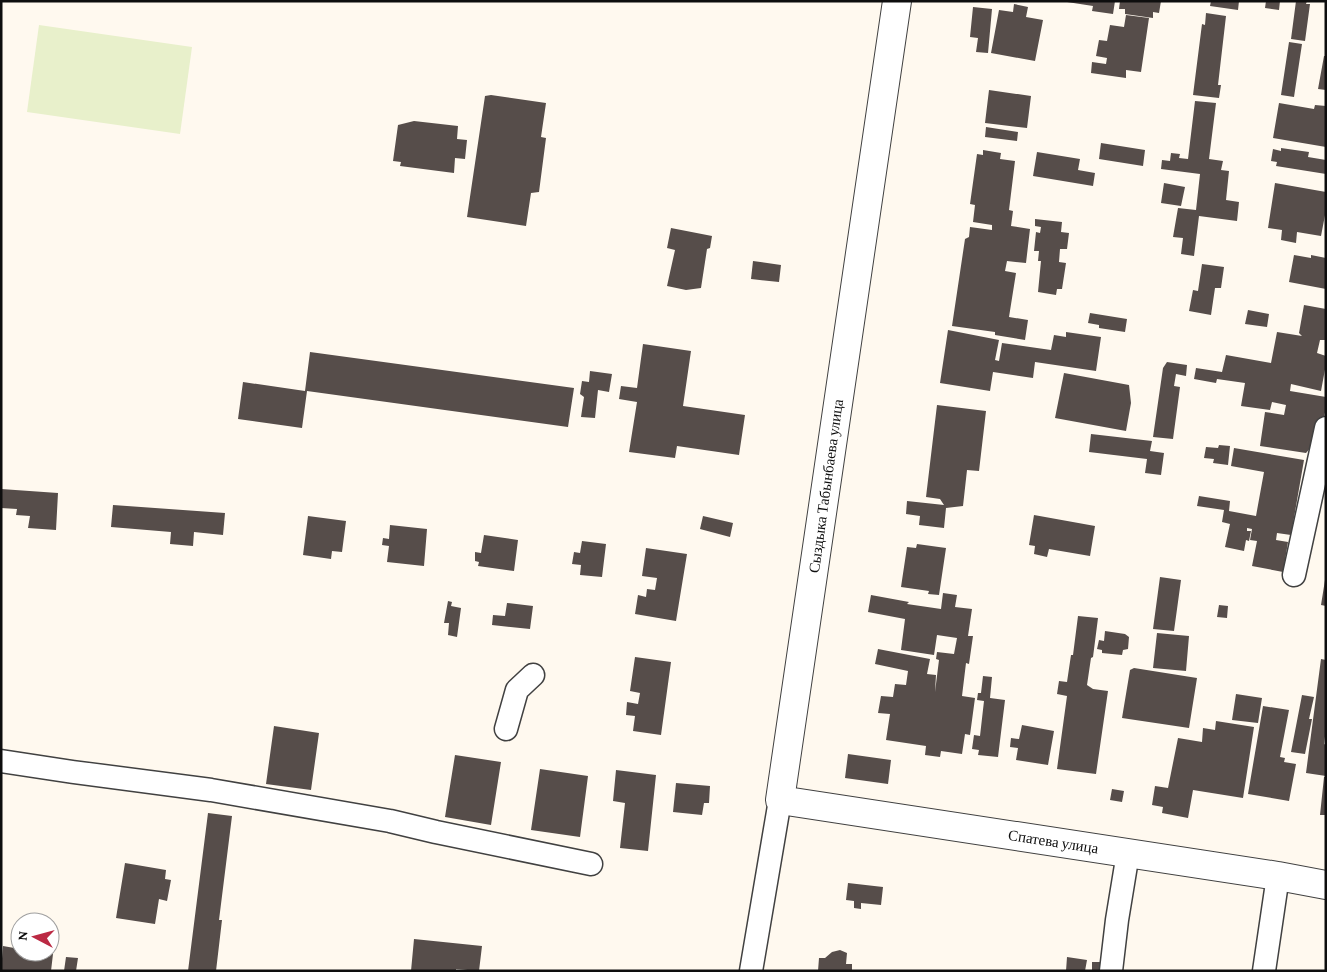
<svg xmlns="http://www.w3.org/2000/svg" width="1327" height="972" font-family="'Crimson Pro',serif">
  <rect width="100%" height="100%" fill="#fff9ef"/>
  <path fill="#e8f0cb" d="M39,25L192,47L180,134L27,112Z"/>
  <path fill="#564d4a" d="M1067,1H1115L1113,14L1092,11L1093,6L1067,2Z
    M1120,1H1161L1159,13L1153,12V18L1125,14V9H1119Z
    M1211,1H1239L1238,10L1210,6Z
    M1266,1H1280L1279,10L1265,8Z
    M1296,1H1307L1306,4H1310L1305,41L1291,39Z
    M1014,4L1028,7L1026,17L1043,20L1035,61L991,53L999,10L1013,12Z
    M973,7L992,9L988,53L976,52L978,38L970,37Z
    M1206,13L1226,16L1218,85H1221L1219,98L1193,95L1202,24L1205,25Z
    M1126,15L1149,18L1141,72L1126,70V78L1091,73L1092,62L1106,64L1107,58L1096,56L1099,40L1107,41L1110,25L1124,27Z
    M1289,42L1302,44L1294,97L1281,95Z
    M1324,56H1326V90L1318,89Z
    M989,90L1031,96L1027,128L985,123Z
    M491,95L546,103L541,137L546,138L539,192L531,193L526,226L467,217L485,96Z
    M1195,101L1216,103L1209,159L1223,161L1221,170L1229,171L1226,200L1239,202L1237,221L1199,216L1194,256L1181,254L1183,238L1173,237L1178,208L1196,210L1200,174L1161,169L1162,160L1170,161L1171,153L1180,154L1179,158L1188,159Z
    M1279,103L1314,109L1315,105L1326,106V147L1273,138Z
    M414,121L458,126L457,139L467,140L465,159L455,158L454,173L400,166L401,162L393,161L398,125Z
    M986,127L1018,132L1017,141L985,137Z
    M1101,143L1145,150L1143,166L1099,159Z
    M1281,148L1309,152L1308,157L1326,160V174L1276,166L1277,162L1271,161L1273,149L1281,151Z
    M983,150L1001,153L1000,159L1015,161L1009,210L1013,211L1011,226L1030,229L1026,263L1007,261L1005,271L1016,273L1009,317L1028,320L1025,340L995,335V332L952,326L965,239L969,237L970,227L992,230V225L973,222L975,205L970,204L977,154L983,155Z
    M1037,152L1080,159L1078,170L1095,173L1093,186L1033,176Z
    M1164,183L1185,187L1181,206L1161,203Z
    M1275,183L1326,192V210L1321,236L1297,232L1296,243L1281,240L1282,230L1268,228Z
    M1035,219L1062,222L1061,232L1069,233L1067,249H1060L1059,262L1066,263L1062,289H1057L1056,295L1038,292L1041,261H1038L1039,251H1034L1036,232L1040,233L1041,227L1035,226Z
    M671,228L712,236L710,248L707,249L701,288L686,290L667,286L675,250L667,248Z
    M1294,255L1311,258V255L1326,258V289L1289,282Z
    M753,261L781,265L779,282L751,279Z
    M1202,264L1224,267L1221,288H1215L1211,315L1189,311L1193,290L1198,291Z
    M1304,305L1326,309V340H1320L1317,353L1326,356V364L1321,391L1291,384L1290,391L1326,397V407L1323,423L1317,422L1313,445L1306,453L1260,446L1265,412L1284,415L1286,405L1272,402L1270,410L1241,406L1245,383L1217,379L1216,383L1194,379L1196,368L1222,372L1226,355L1271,363L1277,332L1302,336L1299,333Z
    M1248,310L1269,314L1267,327L1245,324Z
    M1090,313L1127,319L1125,332L1099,328V325L1088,323Z
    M948,330L999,340L995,360L999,361L1002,343L1051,350L1054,335L1066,337V332L1101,337L1096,371L1035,362L1033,378L993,372L990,391L940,383Z
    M643,344L691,351L683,406L745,415L739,455L677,446L675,458L629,452L637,402L619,399L621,386L637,388Z
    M310,352L574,388L568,427L307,391L302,428L238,419L243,382L305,391Z
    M1167,362L1187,365L1186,376L1176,374L1174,386L1180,387L1173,439L1153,437L1163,368Z
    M590,371L612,374L609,392L598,390L595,418L581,417L584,397L580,394L582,381L589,382Z
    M1064,373L1129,385L1131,403L1126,431L1055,418Z
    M937,405L986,411L979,471L967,470L963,506L946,508L944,528L919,525L920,516L906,514L907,501L944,505L940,499L926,497Z
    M1091,434L1152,441L1150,451L1164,453L1161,475L1145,473L1147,459L1089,452Z
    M1219,445L1230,446L1228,465L1213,463L1214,459L1204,458L1206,447L1218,448Z
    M1234,448L1304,460L1291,535L1277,533L1276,540L1288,542L1283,572L1252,566L1257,541L1250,540L1252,529L1247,528V531H1251L1249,541L1246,540L1244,551L1225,547L1230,524L1222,522L1224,510L1197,506L1199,496L1230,501L1229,511L1256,516L1264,472L1231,466Z
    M1,489L58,493L56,530L28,528L30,516L16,515L17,509L1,508Z
    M113,505L225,513L223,535L194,532L193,546L170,544L171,532L111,527Z
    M1034,515L1095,526L1090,556L1049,549L1047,557L1034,554L1035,546L1029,545Z
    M308,516L346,521L342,552L332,551L331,559L303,555Z
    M703,516L733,523L730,537L700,529Z
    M390,525L427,529L424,566L387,562L389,546L382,545L383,538L389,539Z
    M484,535L518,540L514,571L478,566L479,562L475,561V552L481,553Z
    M582,541L606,544L602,577L580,575L581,565L572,564L574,552L580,553Z
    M917,544L946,548L939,595L928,594L929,591L901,587L907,547L916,548Z
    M646,548L687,554L676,621L635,614L638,595L646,597L647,589L655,590L657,578L642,576Z
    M1160,577L1181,580L1174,631L1153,629Z
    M1325,580H1326V606L1321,605Z
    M943,593L957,595L955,607L972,609L968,636H973L969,664L966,663L962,696L975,698L970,735L965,734L962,754L941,751L940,757L925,755L926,746L886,740L890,714L878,713L881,696L893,697L895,684L906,685L908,671L875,664L878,649L930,659L927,674L936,675L935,692L939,660L936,659L937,652L954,654L957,638L937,635L934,655L901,650L905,619L868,612L871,595L909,602L907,604L941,609Z
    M448,601L452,602L451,606L461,608L457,637L448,635L449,623H444Z
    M507,603L533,606L530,629L492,625L493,615L505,616Z
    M1219,605L1228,606L1227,618L1217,617Z
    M1078,616L1098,618L1093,657L1091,658L1087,685L1093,689L1108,691L1096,774L1057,769L1067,696L1057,694L1059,681L1067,682L1071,655H1073Z
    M1105,631L1125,634L1129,637L1128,649L1123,650L1122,655L1102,653V650L1097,649L1099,640L1104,641Z
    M1157,633L1189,636L1186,671L1153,668Z
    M635,657L671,662L661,735L633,731L635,716L626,715L627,702L638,704L640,693L630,691Z
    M1321,659L1326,660V729L1324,744L1326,745V776L1306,773Z
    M1134,668L1197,678L1189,728L1122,718L1130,670Z
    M983,676L992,677L990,698L1005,700L998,757L978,755L979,750L972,749L974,735L980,736L984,701L977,700L978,693H981Z
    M1236,694L1262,698L1258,723L1232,720Z
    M1302,695L1314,697L1309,719H1312L1305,754L1291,752Z
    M1263,706L1289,710L1280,757L1285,758L1284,762L1296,764L1289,801L1248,794Z
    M1216,721L1254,727L1243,798L1193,790L1188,818L1162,813L1163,807L1152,805L1155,786L1168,788L1178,738L1202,742L1203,728L1215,730Z
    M1022,725L1054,731L1048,765L1016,760L1018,748L1010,747L1011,738L1019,739Z
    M274,726L319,733L311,790L266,784Z
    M848,754L891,760L888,784L845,778Z
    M455,755L501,762L491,825L445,817Z
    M540,769L588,776L580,837L531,830Z
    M616,770L656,775L648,851L620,848L625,803L613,801Z
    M1324,777H1326V815H1320Z
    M676,783L710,786L709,803H704L702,815L673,812Z
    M1112,789L1124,791L1122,802L1110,800Z
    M208,813L232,816L219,920H222L216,971H188Z
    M125,863L166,870L165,879L171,880L167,901L159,899L155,924L116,918Z
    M848,883L883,887L881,905L861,903V909L854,908V901L846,900Z
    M414,939L482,946L479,971L456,969V971H411Z
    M3,946L20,949V952H40L53,954L51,971H1Z
    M840,950L847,953L846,964H852V971H818L819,958H825L832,952Z
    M66,957L78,958L76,971H64Z
    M1067,957L1087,960L1085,971H1066Z
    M1092,962H1102L1101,971H1092Z"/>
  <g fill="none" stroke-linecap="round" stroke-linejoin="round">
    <defs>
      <path id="minor" d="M1294,575L1326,428
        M506,729L517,690L533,675
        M1,761L73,772L211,790L390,821L436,832L591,864
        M751,971L780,800
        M1111,971L1117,920L1128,853
        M1264,971L1278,876"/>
      <g id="tertiary">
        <path id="s1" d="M897,1L780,800L1278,876L1326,885"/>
      </g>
    </defs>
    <use href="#minor" stroke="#414141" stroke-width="25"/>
    <use href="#tertiary" stroke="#414141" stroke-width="30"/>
    <use href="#minor" stroke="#fff" stroke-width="22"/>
    <use href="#tertiary" stroke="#fff" stroke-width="28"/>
  </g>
  <g text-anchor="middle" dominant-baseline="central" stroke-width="5" stroke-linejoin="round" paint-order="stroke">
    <g font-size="15" fill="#0e0e0e" stroke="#fff">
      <text transform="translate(826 486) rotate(-82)">Сыздыка Табынбаева улица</text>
      <text stroke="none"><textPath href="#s1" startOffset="1084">Спатева улица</textPath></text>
    </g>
  </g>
  <rect width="1327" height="972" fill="none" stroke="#0e0e0e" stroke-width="5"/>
  <g transform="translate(35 937) rotate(276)"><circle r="24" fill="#ffffff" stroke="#9f9f9f"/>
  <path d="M0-4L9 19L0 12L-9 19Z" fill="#bb2943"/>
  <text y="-8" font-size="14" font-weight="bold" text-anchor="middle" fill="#0e0e0e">N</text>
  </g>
</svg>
